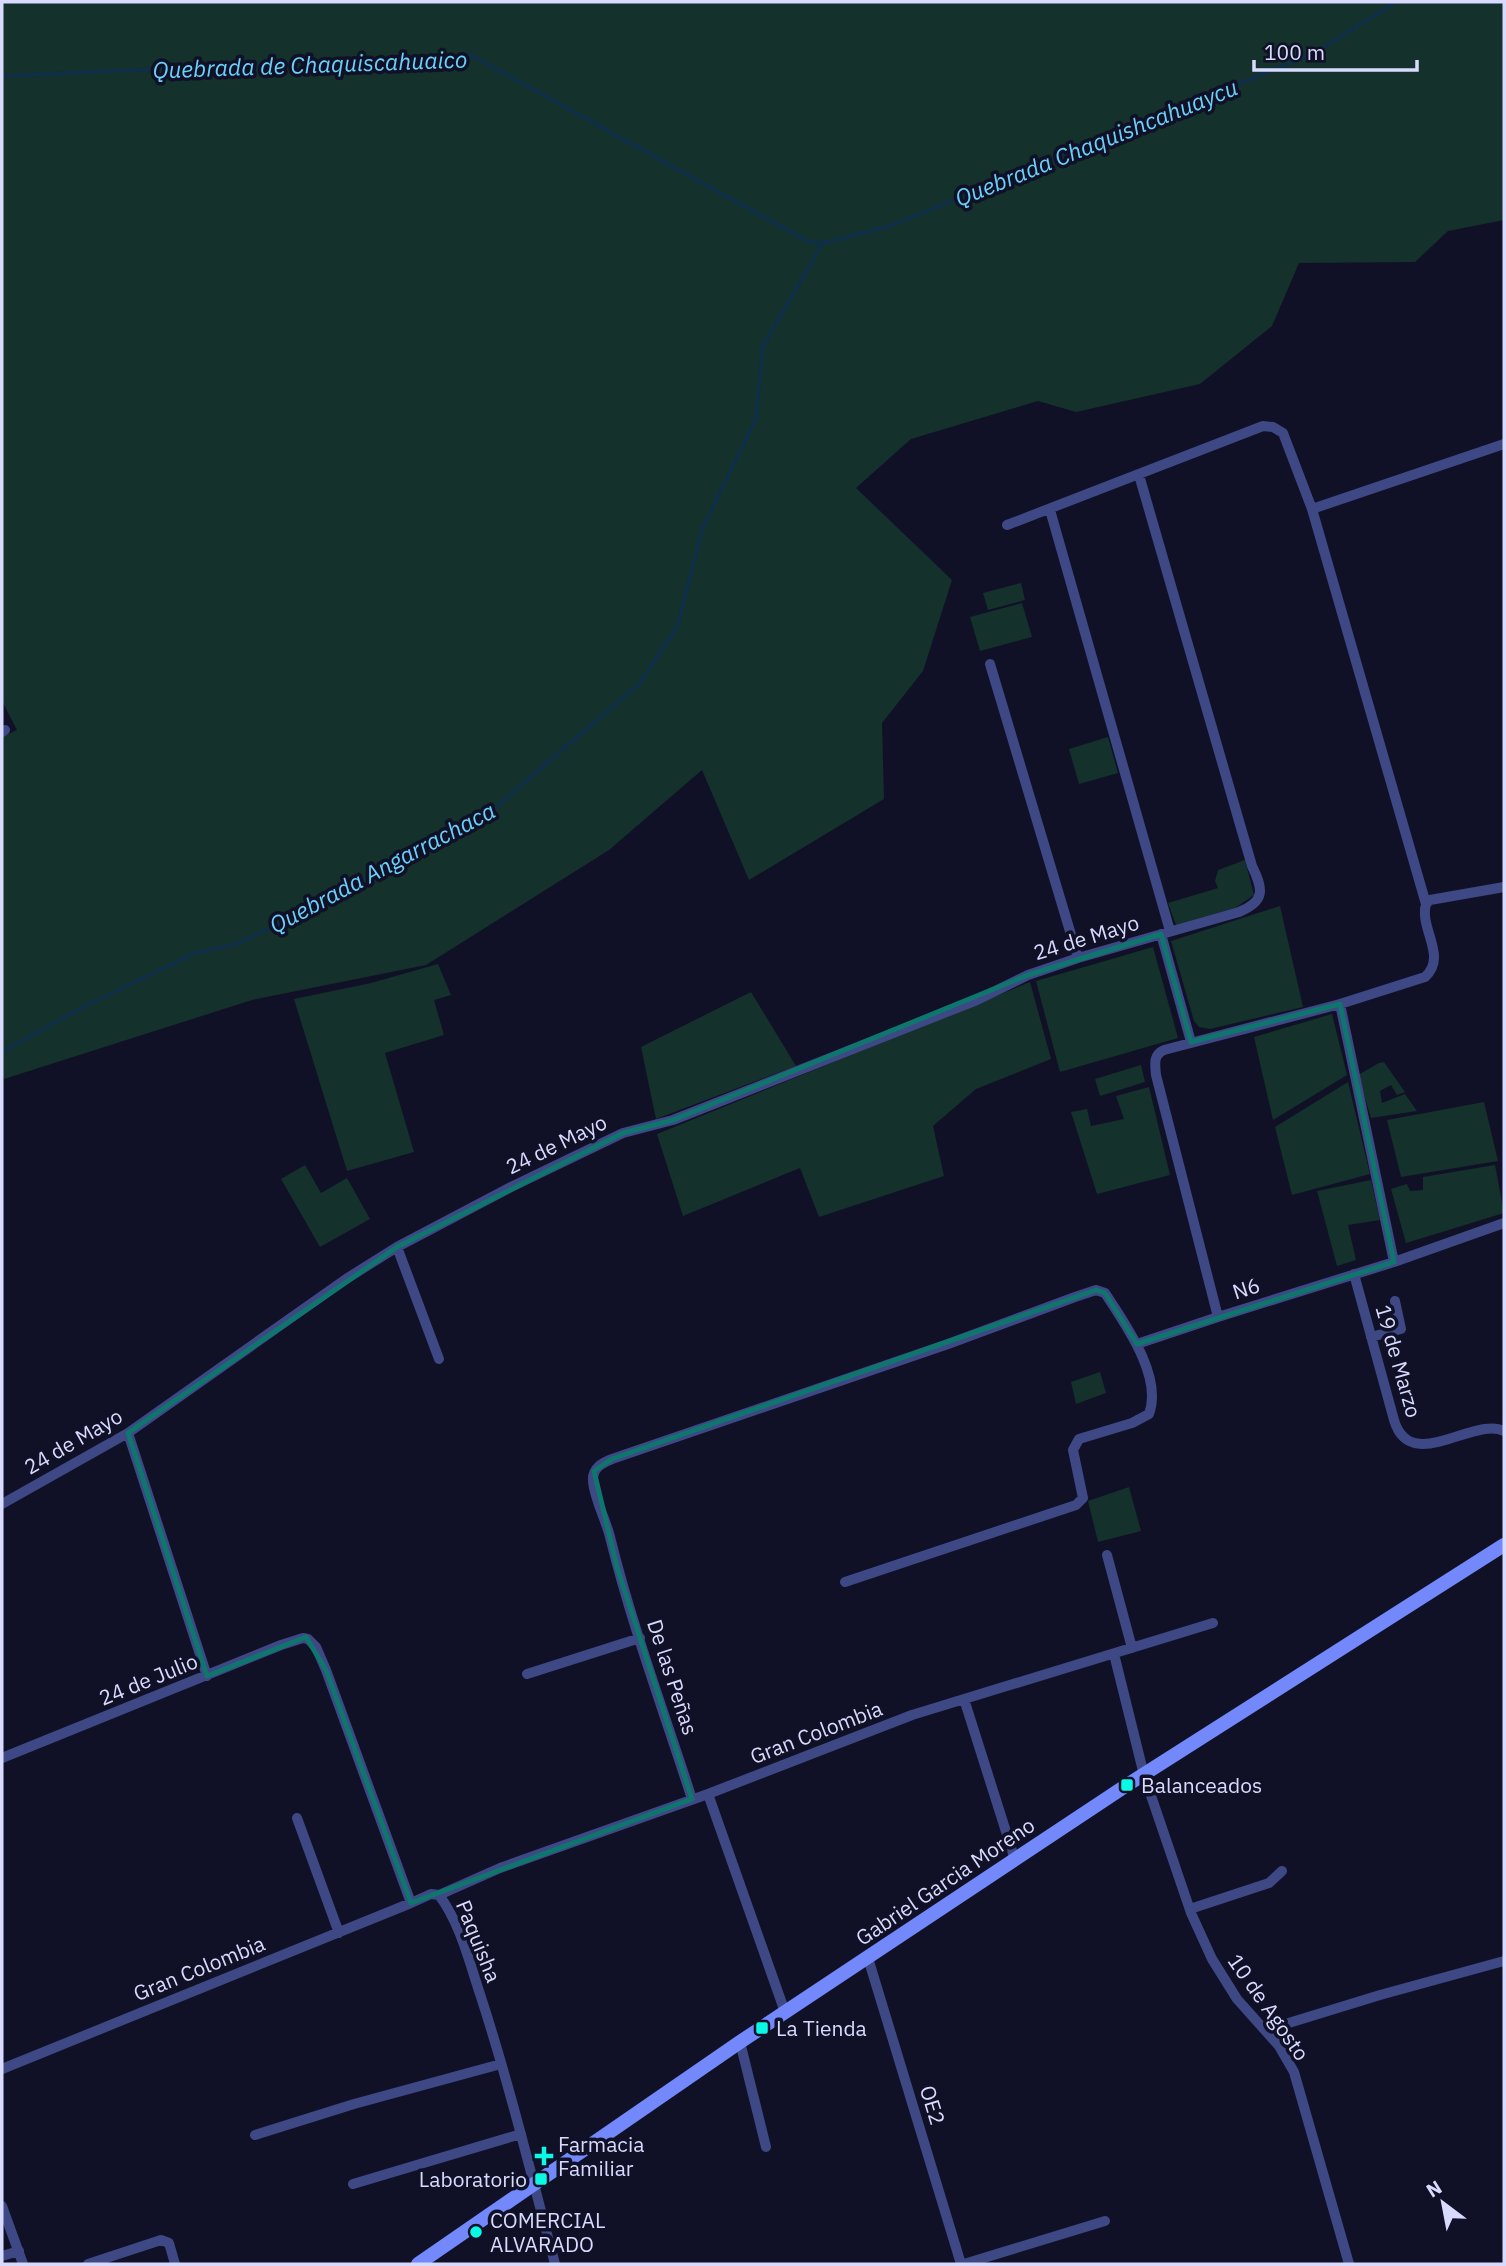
<svg xmlns="http://www.w3.org/2000/svg" width="1506" height="2266" font-family="'IBM Plex Sans',sans-serif">
  <rect width="100%" height="100%" fill="#101127"/>
  <path fill="#14312b" d="M2,2H1504V220L1448,231L1415,262L1299,263L1272,326L1200,384L1076,412L1038,401L911,439L856,488L952,580L923,671L882,723L884,799L749,880L702,770L609,850L426,965L252,1000L4,1079L2,1074V737L17,730L2,701Z
    M1021,583L1025,600L988,610L983,593Z
    M1022,603L1032,637L980,651L970,617Z
    M1108,737L1118,773L1079,784L1069,749Z
    M1245,860L1254,895L1235,908L1176,925L1168,903L1218,888L1215,881L1218,870Z
    M1280,906L1303,1007L1210,1029L1199,1027L1194,1021L1171,941Z
    M1153,947L1178,1038L1060,1072L1036,981Z
    M438,964L451,995L434,1000L444,1035L385,1053L414,1152L347,1171L294,999L371,983Z
    M1030,982L1051,1059L976,1089L933,1126L944,1176L819,1217L800,1168L683,1216L657,1134Z
    M751,992L796,1066L656,1119L641,1047Z
    M1332,1014L1347,1075L1273,1120L1254,1037Z
    M1384,1062L1405,1092L1397,1095L1391,1085L1380,1091L1382,1103L1405,1094L1417,1111L1371,1118L1358,1075L1379,1063Z
    M1141,1065L1145,1082L1100,1096L1095,1079Z
    M1348,1082L1370,1174L1292,1195L1275,1127Z
    M1149,1087L1170,1175L1097,1194L1071,1112L1087,1109L1091,1126L1124,1119L1116,1096Z
    M1484,1102L1498,1161L1401,1177L1387,1120Z
    M305,1165L321,1193L347,1178L370,1219L320,1247L281,1179Z
    M1495,1165L1504,1213L1406,1243L1391,1189L1407,1184L1410,1191L1423,1190V1177Z
    M1371,1180L1380,1220L1348,1225L1356,1260L1337,1266L1317,1191Z
    M1100,1372L1106,1393L1076,1404L1071,1382Z
    M1129,1487L1141,1531L1098,1542L1088,1501Z"/>
  <g fill="none" stroke-linecap="round" stroke-linejoin="round">
    <path stroke="#0e2e49" stroke-width="3.5" d="M2,76L471,55L809,242L823,243L890,226L1310,55L1397,2
      M2,1052L81,1008L195,953L237,944L302,913L497,806L639,684L677,627L703,527L756,419L763,346L823,243"/>
    <path stroke="#3d4885" stroke-width="10" d="M1312,509L1504,444
      M1050,510L1170,931
      M1007,525L1263,426L1273,427L1283,433L1312,509L1426,904
      M990,664L1078,958
      M2,732L5,730
      M1504,887L1430,900L1426,904C1419,929 1448,956 1425,977L1340,1004L1164,1050C1153,1055 1155,1064 1156,1075L1218,1317L1394,1262L1504,1223
      M1161,934L1191,1042
      M1340,1004L1394,1262
      M397,1247L439,1359
      M1354,1274L1394,1420C1410,1475 1474,1416 1504,1431
      M1371,1337L1401,1329L1395,1301
      M1137,1344L1218,1317
      M128,1433L207,1676
      M2,1504L128,1433L346,1279L397,1247L511,1187L623,1133L673,1120L977,1000L1028,975L1078,958L1239,912C1266,901 1263,889 1252,866L1139,475
      M1107,1555L1132,1648
      M1114,1654L1144,1775L1191,1913L1212,1959L1237,1999L1279,2046L1294,2072L1349,2264
      M527,1674L640,1638
      M964,1699L1015,1860
      M2,1758L281,1645L303,1638L308,1639L316,1647L326,1670L411,1903L431,1894L439,1895C460,1923 469,1961 480,1994C509,2083 531,2174 555,2264
      M708,1794L785,2012
      M692,1799C664,1712 632,1626 610,1537C606,1520 594,1498 593,1481C592,1468 602,1463 612,1459L948,1344L1075,1297L1096,1290L1105,1293C1125,1324 1163,1376 1149,1414L1132,1423L1079,1439L1073,1450L1083,1498L1076,1505L845,1582
      M297,1818L339,1933
      M439,1895L500,1868L708,1794L912,1715L1213,1623
      M1190,1909L1269,1883L1282,1871
      M868,1958L961,2264
      M1266,2030L1380,1995L1504,1961
      M740,2042L766,2147
      M2,2069L411,1903
      M255,2135L354,2104L501,2064
      M353,2184L521,2134
      M2,2206L23,2264
      M2,2256L19,2251
      M88,2264L161,2240L169,2243L175,2264
      M964,2264L1105,2221"/>
    <path stroke="#7288fb" stroke-width="14" d="M418,2264L740,2042L1127,1785L1504,1545"/>
  </g>
  <path fill="none" stroke="#0f766e" stroke-width="5" stroke-linejoin="round" d="M1161,934L1191,1042L1340,1004L1394,1262L1137,1344L1105,1293L1096,1290L612,1459L594,1471L617,1567L692,1799L411,1903L326,1670L306,1637L207,1676L128,1433L397,1247L623,1133L673,1120L1028,975Z"/>
  <g fill="#0af8e4" stroke="#101127" stroke-width="2.5">
    <rect x="1120" y="1778" width="14" height="14" rx="3.5"/>
    <rect x="755" y="2021" width="14" height="14" rx="3.5"/>
    <path d="M540.5 2145.5h7v7h7v7h-7v7h-7v-7h-7v-7h7z"/>
    <rect x="534" y="2172" width="14" height="14" rx="3.5"/>
    <circle cx="476" cy="2232" r="7"/>
  </g>
  <g text-anchor="middle" dominant-baseline="central" stroke-width="7" stroke-linejoin="round" paint-order="stroke">
    <g font-size="21" fill="#d8dbfe" stroke="#101127">
      <text transform="translate(1086 937) rotate(-17)">24 de Mayo</text>
      <text transform="translate(556 1144) rotate(-26)">24 de Mayo</text>
      <text transform="translate(1246 1288) rotate(-18)">N6</text>
      <text transform="translate(1399 1361) rotate(74)">19 de Marzo</text>
      <text transform="translate(73 1441) rotate(-30)">24 de Mayo</text>
      <text transform="translate(673 1677) rotate(72)">De las Peñas</text>
      <text transform="translate(148 1679) rotate(-22)">24 de Julio</text>
      <text transform="translate(816 1732) rotate(-21)">Gran Colombia</text>
      <text transform="translate(945 1881) rotate(-34)">Gabriel Garcia Moreno</text>
      <text transform="translate(479 1941) rotate(68)">Paquisha</text>
      <text transform="translate(199 1968) rotate(-22)">Gran Colombia</text>
      <text transform="translate(1269 2007) rotate(55)">10 de Agosto</text>
      <text transform="translate(933 2105) rotate(73)">OE2</text>
    </g>
    <g font-size="21" fill="#d8dbfe" stroke="#101127" text-anchor="start">
      <text x="1141" y="1785">Balanceados</text>
      <text x="776" y="2028">La Tienda</text>
      <text x="558" y="2144">Farmacia<tspan x="558" dy="24">Familiar</tspan></text>
      <text x="527" y="2179" text-anchor="end">Laboratorio</text>
      <text x="490" y="2220">COMERCIAL<tspan x="490" dy="24">ALVARADO</tspan></text>
    </g>
    <g font-size="23" font-style="italic" fill="#69d2fb" stroke="#101127">
      <text transform="translate(310 64) rotate(-2)">Quebrada de Chaquiscahuaico</text>
      <text transform="translate(1096 142) rotate(-22)">Quebrada Chaquishcahuaycu</text>
      <text transform="translate(382 867) rotate(-28)">Quebrada Angarrachaca</text>
    </g>
  </g>
  <rect width="1506" height="2266" fill="none" stroke="#d8dbfe" stroke-width="7"/>
  <g transform="translate(1443 2203) rotate(328)" stroke="#101127" stroke-width="5" paint-order="stroke">
  <path d="M0-5L12 26L0 18L-12 26Z" fill="#d8dbfe"/>
  <text y="-10" font-size="19" font-weight="bold" text-anchor="middle" fill="#d8dbfe">N</text>
  </g>
  <path d="M1254 60v10h163v-10" fill="none" stroke="#d8dbfe" stroke-width="3.5"/>
  <text x="1264" y="60" font-size="21" fill="#d8dbfe" stroke="#101127" stroke-width="5" paint-order="stroke">100 m</text>
</svg>
